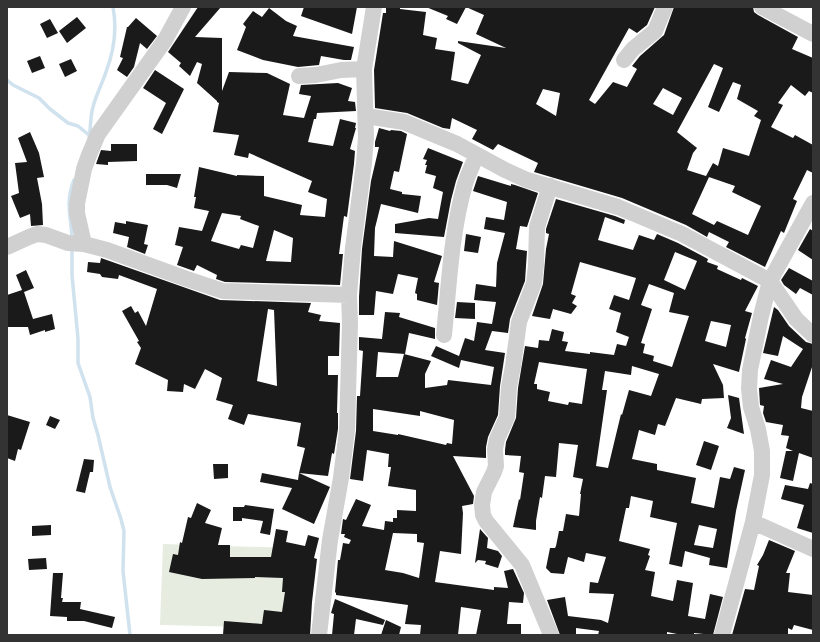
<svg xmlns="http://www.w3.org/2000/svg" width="820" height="642" font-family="'Varela Round',sans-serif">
  <rect width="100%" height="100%" fill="#fff"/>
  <path fill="#e6ecdf" d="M163,544L292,548L289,628L160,625Z"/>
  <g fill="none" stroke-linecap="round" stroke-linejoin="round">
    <path stroke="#cfe2ee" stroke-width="3.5" d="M7,80L13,85L39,98L50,109L68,123L78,126L89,135
      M89,138C91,128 90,117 93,107C96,95 102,84 106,72C114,51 117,28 113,7
      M72,238C71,215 65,203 74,180
      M72,246V275L78,339V363L90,397L93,418L98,435L110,487L121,519L124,531L123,571L130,635"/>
  </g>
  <path fill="#1a1a1a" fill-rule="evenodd" d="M198,7H221L195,37L222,38V91L229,72L267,73L290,84L283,115L304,118L311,96L299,94L301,85L338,83L352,88L348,101L355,102L356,111L317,113L316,119H314L308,142L333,146L340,119L356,123L355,128H356L350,149L355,151L354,164L347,217L344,216L339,254H343L340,285L225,282L216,279L217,275L197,265L194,271L177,265L183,247L175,245L179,227L202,231L209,211L194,208L196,197H194L199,167L237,176V175L264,176V196L302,205L300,215L325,217L327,199L308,192L312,181L249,153L248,158L234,155L239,135L213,132L219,103L217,102V101L197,83L202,64L197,62L190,76L179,66L181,63L168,52ZM222,213L241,216L240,219L259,226L253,248L241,245L239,249L211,241ZM274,230L293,238L291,262L266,261Z
    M304,7H357L352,34L301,16Z
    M386,7H400V9L426,12L423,35L437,38L435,49L455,52L451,80L468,84L481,55L458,43V41L506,48L476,34L484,15L466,7L457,24L446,19L448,16L426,7H655L647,25L637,33L629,28L589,100L595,104L613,82L627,87L637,69L632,66L640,56L664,35L674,7H753L754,12L758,15L798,37L792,49L813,58V93L809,91L805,96L791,85L778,103L783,105L771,127L793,138L795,135L813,145V173L807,170L793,199L797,201L784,233L781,231L765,267L726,247L729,242L709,232L707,237L686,225L622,198L534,172L538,163L498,144L493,150L472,139L477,130L452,118L450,129L443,128L407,113L375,108L374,70L383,13H386ZM714,64L723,68L708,107L719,112L733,82L741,85L737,99L758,111L754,116L761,120L749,156L723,148L718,166L713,163L706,176L735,186L732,192L761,206L748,235L717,221L714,225L692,214L709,177L687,170L693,153L697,148L677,132ZM663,88L682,98L673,115L653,104ZM543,89L560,93L556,116L536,104Z
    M269,8L286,21L297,26L293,36L354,47L351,60H344L321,56L319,65L298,67L263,60L237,50L246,27L243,24L253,11L262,17Z
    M77,17L86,28L67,43L59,31Z
    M136,18L157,36L147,49L140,43L134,67L127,77L117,70L123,58L120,57L127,27H128Z
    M50,19L58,33L47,38L40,24Z
    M40,56L45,68L32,73L27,61Z
    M71,59L77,71L65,77L59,64Z
    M155,70L184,89L162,134L153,129L166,103L143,88Z
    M379,128L390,131L391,130L401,131L407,134L399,172L394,171L390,189L402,192V194L421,196L418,213L381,204L375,228L374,256L393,257L394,241L442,256L434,282L439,283L437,305L417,300V294L415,293L418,278L398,274L393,294L376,291L374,315H359V297L362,249L371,181L379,147H375V142Z
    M30,132L39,153L44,177L37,178L42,204L43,225L31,226L30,214L20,218L11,196L19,193L15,163L27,162L18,138Z
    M111,144H137V161L108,162V165L96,164L101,150L111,151Z
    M428,148L463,162L456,181L451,200L444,237L395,233V224L429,218L438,219L443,192L433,188L436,176L425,173L427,165H425L427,160L423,159Z
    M146,174H181L177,188L167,185H146Z
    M478,176L511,186V184L515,185L538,193L527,227L520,226L516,249L527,251L525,281L510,319L508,333L492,331L485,350L505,353L500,386L498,415L488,437L486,447V458L453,456L474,496L473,504L462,506L463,513L461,554L440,551L435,582L494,590V587L508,588L504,571L513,569L524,593L523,603L509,602L507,624H521V634L476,635L481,610L461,607L458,635H420L421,625L405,624L408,605L336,595V593L335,592L338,560H340L343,543L349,544L351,540L344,537L345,534H341L343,519L346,520L356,499L371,505L362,526L384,530L385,521L393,522V518H397V510L416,511V490L388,486L391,467H388L389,454L367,450L363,481L350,479L356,431L357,396H360L363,351L359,350V337L382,339L385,312L400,313L399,317L435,328V339L409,333L405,354L378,352L376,377H398L404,354L431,361L425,374V388L447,385L448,380L491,385L494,367L461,360L459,368L431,356L436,346L459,356L465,338L474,341L477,322L492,324L496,302L474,300L476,284L496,287L497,263L505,233L484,229L486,217L504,220L507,202L473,191ZM373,409L420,416V411L454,420L452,444L447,443L446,445L398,434V435L373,431ZM393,533L417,534V542L424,543L419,578L403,573L385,570Z
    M556,199L615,216L625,220L624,224L605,217L598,240L633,250L639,235L654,240L657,234L678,243L708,259L707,262L718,266L717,269L741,280L742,278L758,286L745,311L752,313L745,338L746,339L739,372L713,364L723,385L724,398L702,399L701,404L676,398L665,426L658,424L655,435L639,430L632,459L657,464V470L696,478L691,503L714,508L720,477L730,479L734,467L745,470L736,511L727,568L709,565L710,558L685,551L682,567L669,564L677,523L650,517L653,501L631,496L629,508H626L619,541L650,549L648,555L650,556L645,570L655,572L651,596L673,601L677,580L693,583L688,616L705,619L710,594L723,597L713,635L694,633V635H682L667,632V635H598L599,631L576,628V635H560L547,600L565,597L568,616L601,620L608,623L614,594L589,593L590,582L598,583L606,557L586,553L584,562L568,557L564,574L551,573L546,568L550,548H555L556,546L559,531H563L566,514L579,516L581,494H580L583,479L573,477L578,445L559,443L556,477L545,476L542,498L540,497L536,521V530L513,527L519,499L520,500L524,473L519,472L521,456L505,455V450L506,442L516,418L518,388L525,346L538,348L539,340L549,341L552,329L564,332L562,341L568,342L565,351L590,354V352L614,355L617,344L626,346L629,337L616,332L621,313L609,309L614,295L629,300L636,278L580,262L571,294L576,296L572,303L577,306L571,314L553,309L550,319L532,316L543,284L546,249L549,234L546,233V229ZM675,252L697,261L685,290L664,280ZM649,284L674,293L669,312L689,316L672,367L653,361L654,356L643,353L645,344L641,343L652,309L641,305ZM711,321L731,325L726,347L705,341ZM539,362L587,369L582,404L569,402L568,405L548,401L550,392L537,389V384H534ZM632,366L659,374L651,396L629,390L622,415L621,414L608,468L596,466L607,390H602L605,371L631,375ZM699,525L717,529L713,548L694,545Z
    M126,221L148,225L144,244L148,245L145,254L127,247L129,237L113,233L115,222L126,224Z
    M810,229L813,231V260L798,250Z
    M466,234L481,237L478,253L464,251Z
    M101,258L220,300L311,303L308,312L321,315L319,321L340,323L339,356H328V375H338L337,413H338V429L334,454L332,453L328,476L299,473L305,448L297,446L301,423L248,414L244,425L228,419L233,405L216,400L222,378L205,369L195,389L184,384L183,392L167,391L168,380L135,364L141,348L137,342L139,341L122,311L131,306L135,313L138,311L146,326L157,289L119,275L118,279L102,277L100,274L87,272L88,262L100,263ZM268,309L274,310L277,386L257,381Z
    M789,268L813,281V295L800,288L796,294L784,285L781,280Z
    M26,270L34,288L24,292L33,319L52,314L55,329L45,332V330L30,335L28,327H7V295L22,290L16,275Z
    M457,302L475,303V319L455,318Z
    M774,307L778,310L789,326L806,342L813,344V364L802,397L801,408L813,411V458L799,453L793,481L780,478L786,451H793L786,448L789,436L781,435L783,425L766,422L763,413L764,406L760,405L759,388L783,384L764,379L771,360L791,367L803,349L783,336L778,356L763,353Z
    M728,395L739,398L744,434L727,428L731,418Z
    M7,415L30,422L21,450L18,449L15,461L7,458Z
    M50,416L60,420L55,429L46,425Z
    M704,441L719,446L711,470L696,465Z
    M84,459L94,460L93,472H90L85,493L76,491Z
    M213,464H228V478L214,479Z
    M262,473L298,480L299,473L330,487L314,524L282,509L292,488L260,482Z
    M810,483L813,484V533L797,528L804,505L781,499L785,485L808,489Z
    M197,503L211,510L205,523L222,528L218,545H230V557H271L276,529L288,531L286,542L305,546L308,535L319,538L314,558L317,559L312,602L310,635H223L224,621L262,624L264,610L282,612L285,592H282L283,578L255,577V578L202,579L169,572L173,554L178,555L180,542L182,543L188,517L191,518Z
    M245,505L274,509L270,535L260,533L263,521L242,518V521H233V507H244Z
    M51,525V535L32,536V526Z
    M480,529L488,538L487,548L498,551L502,556L498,568L485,564L486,561L478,560L475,563Z
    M769,540L795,551L786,573H790L788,592L813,595V630L794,625L792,630L788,628V635H732L745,589L754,590L759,566L757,565L763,555Z
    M46,558L47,569L29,570L28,559Z
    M53,573H63L61,598H63L62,602H81L80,609L115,617L112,628L84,621H67V617L50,616Z
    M335,599L385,620L383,625L356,619L354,635H332L334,614L331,613Z
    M386,620L401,627L399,635H381Z"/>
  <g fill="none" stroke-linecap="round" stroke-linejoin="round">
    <path stroke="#d0d0d0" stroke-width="16" d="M762,7L813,34
      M624,60L633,49L655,31L665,7
      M299,76L316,75L341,70L364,69
      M366,116L404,122L457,144L505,170L527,180L618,207L682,234L770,281L796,319L813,335
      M550,186L537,227L536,265L534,283L519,322L513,366L509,387L507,417L497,439L495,449L496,466L494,472L484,492L482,505L483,515L486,521L522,565L551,635
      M84,244L77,213V204L84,169L89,155L98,134L165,40L183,7
      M7,247L29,237L37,234L46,235L68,243L84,244L107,250L187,279L223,291L349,295
      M444,335C449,285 451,233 465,184C468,174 473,165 476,156
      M753,522L813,549
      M319,635L330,540L341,478L347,430L350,323L349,295L353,248L364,163L366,137L364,69L374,7
      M722,635L753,522L762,475V451L758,429L751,407L749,389L750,370L761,316L770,281L813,203"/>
  </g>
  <rect width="820" height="642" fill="none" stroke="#333333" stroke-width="16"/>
</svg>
